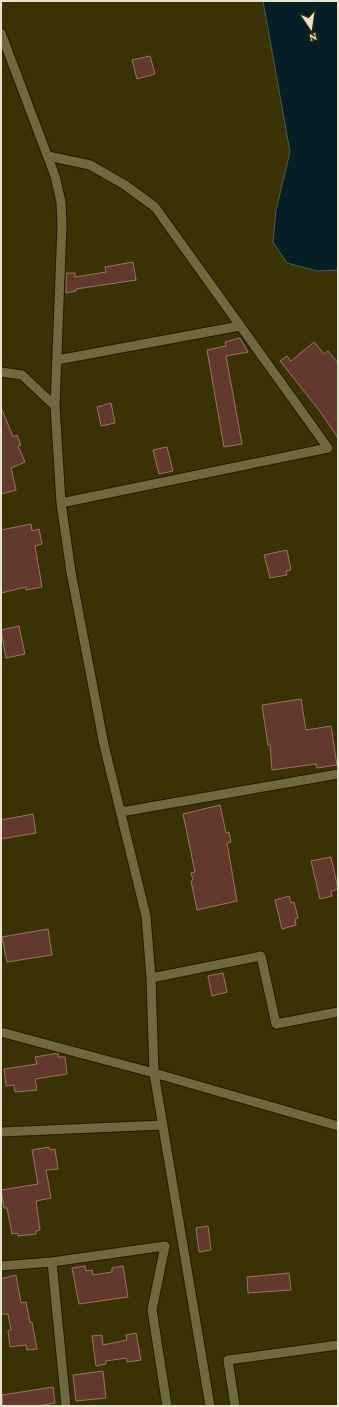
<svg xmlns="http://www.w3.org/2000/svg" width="339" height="1407" font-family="'Crimson Pro',serif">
  <rect width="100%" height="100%" fill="#3a3205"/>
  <path fill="#061f26" stroke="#4a5a58" d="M263,1H338V270L317,271L287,263L273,242L276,210L290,152Z"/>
  <path fill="#623a2d" stroke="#9e7263" d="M150,56L155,74L137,79L132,60Z
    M133,262L136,280L76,289V291L66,293V273H75V277L106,272L105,267Z
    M240,338L248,352L226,356L242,444L224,447L207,350L226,346L225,342Z
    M314,342L324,354L328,351L338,363V438L319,410L280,361L287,356L291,361Z
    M111,403L115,423L101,426L97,407Z
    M1,407L13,437L17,435L21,445L18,446L25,462L11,468L16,490L1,494Z
    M167,447L173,471L159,474L153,450Z
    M31,524L32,531L39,529L42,544L35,546L42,587L26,590V587L1,593V530Z
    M287,550L291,570L286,571L287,575L270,578L264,555Z
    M19,626L25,654L6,658L1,630Z
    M301,699L306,730L331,726L337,765L317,768L316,764L272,770L270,745H268L262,705Z
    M220,805L226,833L229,832L231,842L227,843L237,901L197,910L191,881L193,880L191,873L195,872L183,814Z
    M33,814L36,833L1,839V820Z
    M331,857L338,889L331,891L332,896L320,899L311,861Z
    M289,896L291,903L294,902L298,918L295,919L296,925L282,929L275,900Z
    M48,929L52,955L7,962L2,937Z
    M223,973L227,992L212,996L208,976Z
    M58,1053V1057H65L67,1074L35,1079L37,1090L15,1092L14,1085L6,1086L4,1069L37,1064L35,1057Z
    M49,1147L50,1150L55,1149L58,1169L46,1170L51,1198L36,1201L40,1230L36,1231V1234L18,1236V1233L12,1234L7,1208H4L1,1190L38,1184L32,1150Z
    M208,1226L211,1250L199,1252L196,1228Z
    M85,1266L86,1271L92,1270L93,1275L112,1272V1268L123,1266L128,1297L79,1304L72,1268Z
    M289,1273L291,1290L248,1293L247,1277Z
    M16,1275L21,1303L26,1302L30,1323L32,1322L37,1349L27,1350L26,1345L10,1347L8,1331L11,1330L8,1314H1V1279Z
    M136,1333L141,1360L127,1362L126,1358L106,1361V1364L96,1366L92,1336L102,1335L103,1345L127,1340L126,1335Z
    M103,1371L106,1398L76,1401L73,1375Z
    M53,1387L55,1403L36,1406H3L2,1395Z"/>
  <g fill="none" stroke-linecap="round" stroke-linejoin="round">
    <defs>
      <path id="street" d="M1,33L55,176L61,202L62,225L55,406L61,503L71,572L104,745L146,916L151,978L154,1073L210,1406
        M48,156L90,165L125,185L155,207L328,448L61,503
        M57,360L240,326
        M1,372L22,375L55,406
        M121,812L338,774
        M151,978L261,956L276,1024L338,1012
        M1,1032L154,1073L338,1126
        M1,1132L163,1125
        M52,1262L66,1406
        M1,1266L52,1262L165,1246L152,1310L167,1406
        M235,1406L228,1360L338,1345"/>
    </defs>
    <use href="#street" stroke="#201a00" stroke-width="11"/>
    <use href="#street" stroke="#70683e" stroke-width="9"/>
  </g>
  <rect width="339" height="1407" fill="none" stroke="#e8e3cd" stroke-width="4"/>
  <g transform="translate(311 28) rotate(167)" stroke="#2e2807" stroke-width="3" paint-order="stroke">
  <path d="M0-3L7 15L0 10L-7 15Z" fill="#e8e3cd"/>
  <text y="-6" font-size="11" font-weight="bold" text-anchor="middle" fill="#e8e3cd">N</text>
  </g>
</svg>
